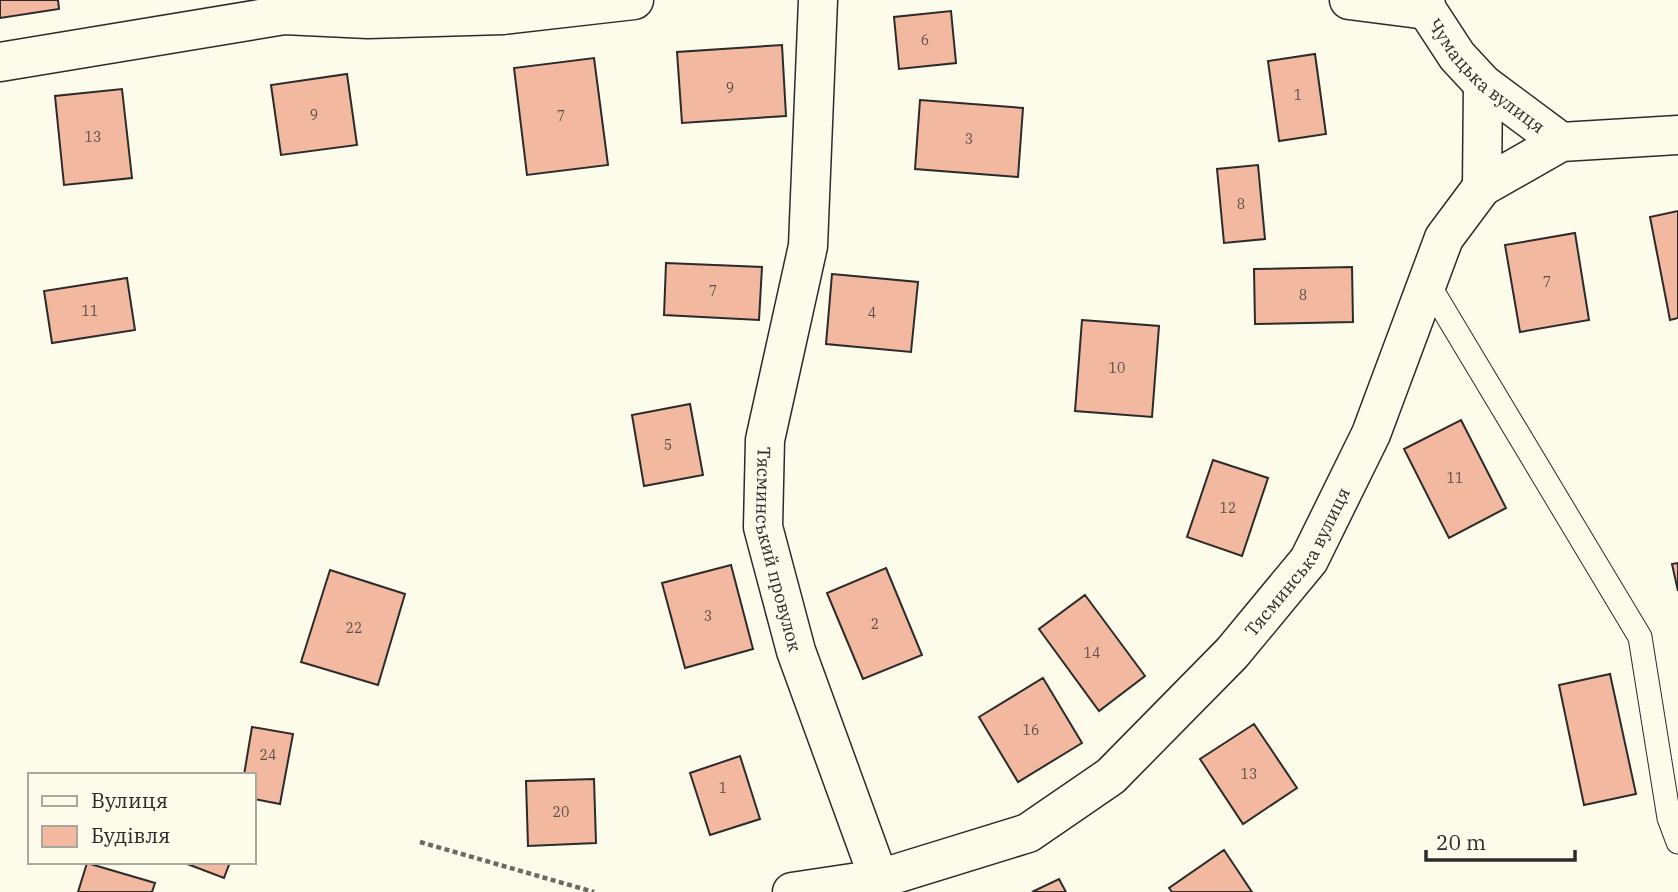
<svg xmlns="http://www.w3.org/2000/svg" width="1678" height="892" font-family="'IBM Plex Serif',serif">
  <rect width="100%" height="100%" fill="#fdfbea"/>
  <path fill="#f2b8a0" stroke="#2b2b2b" stroke-width="2" d="M0,0H58L59,9L0,18Z
    M951,11L956,63L899,69L894,17Z
    M782,45L786,116L682,123L677,52Z
    M1315,54L1326,134L1279,141L1268,61Z
    M594,58L608,165L527,175L514,68Z
    M347,74L357,145L281,155L271,85Z
    M122,89L132,178L64,185L55,96Z
    M920,100L1023,108L1018,177L915,169Z
    M1258,165L1265,239L1224,243L1217,169Z
    M1678,211V318L1670,320L1650,217Z
    M1575,233L1589,320L1520,332L1505,245Z
    M666,263L762,267L759,320L664,315Z
    M1352,267L1353,322L1255,324L1254,269Z
    M832,274L918,282L911,352L826,344Z
    M127,278L135,330L52,343L44,291Z
    M1082,320L1159,326L1152,417L1075,411Z
    M690,404L703,475L644,486L632,415Z
    M1461,420L1506,508L1449,538L1404,449Z
    M1213,460L1268,478L1242,556L1187,537Z
    M1678,563V591L1672,564Z
    M731,565L753,649L685,668L662,583Z
    M886,568L922,655L863,679L827,593Z
    M330,570L405,594L378,685L301,662Z
    M1085,595L1145,676L1099,711L1039,629Z
    M1610,674L1636,794L1584,805L1559,685Z
    M1043,678L1082,743L1018,782L979,717Z
    M1254,724L1297,788L1243,824L1200,759Z
    M252,727L293,734L280,804L254,799V775H244Z
    M740,756L760,819L710,835L690,773Z
    M594,779L596,843L528,846L526,781Z
    M1224,850L1252,892H1172L1169,888Z
    M182,862H230L224,878Z
    M87,863L155,883L152,892H78Z
    M1059,879L1066,892H1032Z"/>
  <g fill="none" stroke-linecap="round" stroke-linejoin="round">
    <defs>
      <path id="service" d="M1427,282L1640,637L1669,818L1678,842"/>
      <g id="minor">
        <path id="s1" d="M818,0L808,246L765,440L763,527L796,651L879,879"/>
        <path d="M1349,0L1427,10"/>
        <path id="s2" d="M1425,0L1427,10L1457,56L1483,84L1561,142"/>
        <path d="M0,62L284,15L368,19L503,15L634,0"/>
        <path d="M1482,187L1483,84"/>
        <path id="s3" d="M792,892L879,879L1028,833L1111,776L1232,653L1309,560L1371,434L1444,238L1482,187L1561,142L1678,135"/>
      </g>
    </defs>
    <use href="#service" stroke="#2b2b2b" stroke-width="25"/>
    <use href="#minor" stroke="#2b2b2b" stroke-width="41"/>
    <path stroke="#6a6964" stroke-width="4.5" stroke-dasharray="5 3.5" stroke-linecap="butt" d="M420,842L594,892"/>
    <use href="#service" stroke="#fdfbea" stroke-width="23"/>
    <use href="#minor" stroke="#fdfbea" stroke-width="38"/>
  </g>
  <g text-anchor="middle" dominant-baseline="central" stroke-width="5" stroke-linejoin="round" paint-order="stroke">
    <g font-size="14" fill="#5d4e48">
      <text x="925" y="40">6</text>
      <text x="730" y="88">9</text>
      <text x="1298" y="95">1</text>
      <text x="314" y="115">9</text>
      <text x="561" y="116">7</text>
      <text x="93" y="137">13</text>
      <text x="969" y="139">3</text>
      <text x="1241" y="204">8</text>
      <text x="1547" y="282">7</text>
      <text x="713" y="291">7</text>
      <text x="1303" y="295">8</text>
      <text x="90" y="311">11</text>
      <text x="872" y="313">4</text>
      <text x="1117" y="368">10</text>
      <text x="668" y="445">5</text>
      <text x="1455" y="478">11</text>
      <text x="1228" y="508">12</text>
      <text x="708" y="616">3</text>
      <text x="875" y="624">2</text>
      <text x="354" y="628">22</text>
      <text x="1092" y="653">14</text>
      <text x="1031" y="730">16</text>
      <text x="268" y="755">24</text>
      <text x="1249" y="774">13</text>
      <text x="723" y="788">1</text>
      <text x="561" y="812">20</text>
    </g>
    <g font-size="18" fill="#2b2b2b" stroke="#fdfbea">
      <text stroke="none"><textPath href="#s2" startOffset="100">Чумацька вулиця</textPath></text>
      <text stroke="none"><textPath href="#s1" startOffset="556">Тясминський провулок</textPath></text>
      <text stroke="none"><textPath href="#s3" startOffset="630">Тясминська вулиця</textPath></text>
    </g>
  </g>
  <rect x="28" y="773" width="228" height="91" fill="#fdfbea" stroke="#a9a89e" stroke-width="2"/>
  <rect x="42" y="796" width="35" height="10" fill="#fdfbea" stroke="#a9a89e" stroke-width="2"/>
  <text x="91" y="808" font-size="21" fill="#2b2b2b">Вулиця</text>
  <rect x="42" y="826" width="35" height="21" fill="#f2b8a0" stroke="#a9a89e" stroke-width="2"/>
  <text x="91" y="843" font-size="21" fill="#2b2b2b">Будівля</text>
  <path d="M1426 850v10h149v-10" fill="none" stroke="#2b2b2b" stroke-width="3.5"/>
  <text x="1436" y="850" font-size="21" fill="#2b2b2b" stroke="#fdfbea" stroke-width="5" paint-order="stroke">20 m</text>
</svg>
